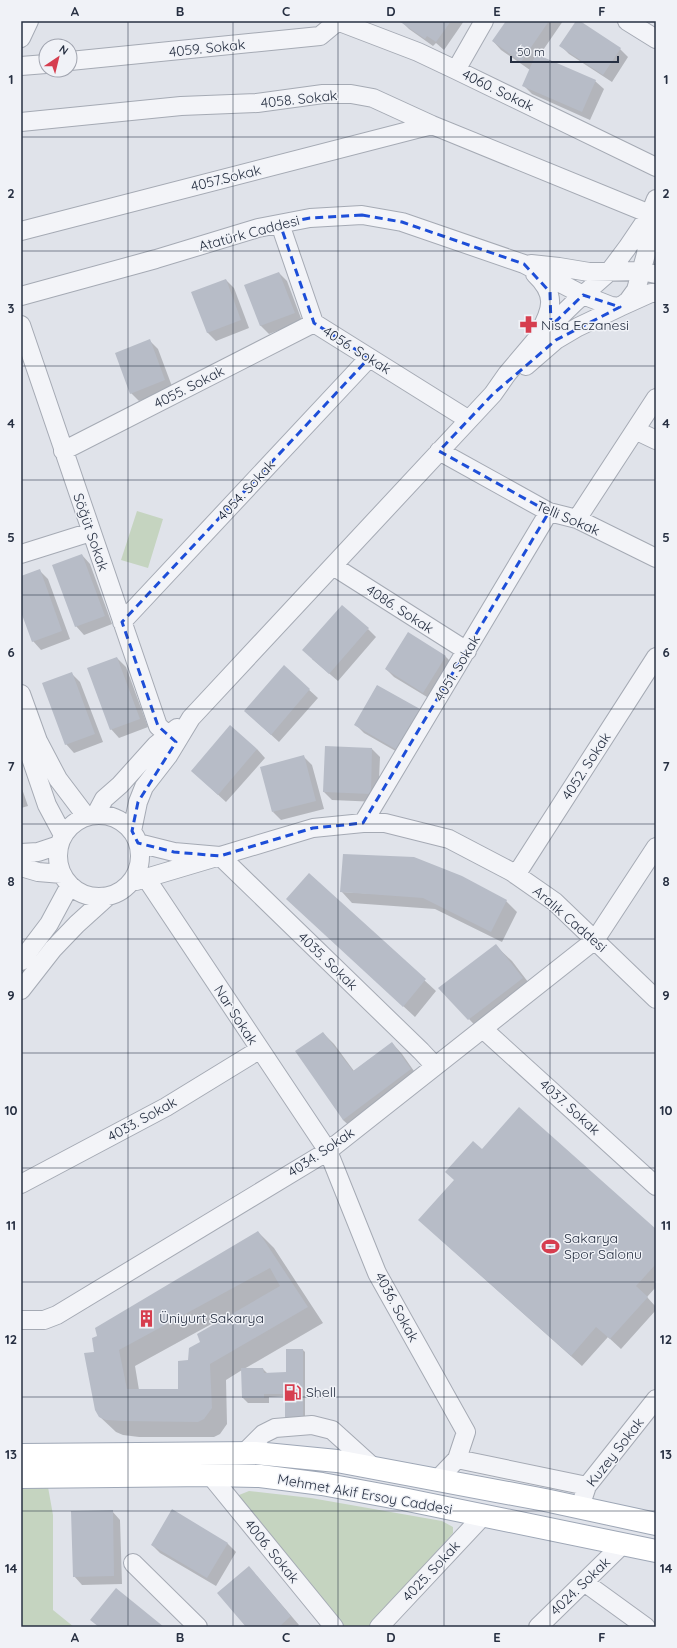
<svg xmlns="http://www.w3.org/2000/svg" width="677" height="1648" font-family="Quicksand,sans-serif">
  <rect width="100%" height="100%" fill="#e0e3ea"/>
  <path fill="#c5d4c0" d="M137,511L163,519L148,568L121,560Z
    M48,1487L53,1515V1610L74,1627H21V1488Z
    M249,1491L311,1498L442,1521L453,1527V1533L369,1627H343L243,1508L239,1495Z"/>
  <path fill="#0003" fill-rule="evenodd" d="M401,21H464L444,50L436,43L433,46L409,29Z
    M507,21H563L539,56L595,81L604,89L590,120L532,94L524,86L530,70L501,50L493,41Z
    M577,21L620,49L628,57L612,82L569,54L561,46Z
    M279,273L287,281L302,321L269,334L260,325Z
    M226,280L234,288L249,328L216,341L207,332Z
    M150,341L158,349L173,389L139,401L131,393Z
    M82,555L90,564L112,624L84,635L76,626Z
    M39,570L48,579L70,639L41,650L33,641L21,609V577Z
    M368,629L376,637L338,681L312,659Z
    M408,634L446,657L454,665L432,700L394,677L386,669Z
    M117,658L126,667L148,727L119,738L111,729Z
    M284,667L318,698L279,742L245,711Z
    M72,674L80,682L103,742L74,753L66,744Z
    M377,686L420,710L428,718L406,757L364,733L356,725Z
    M257,749L265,758L226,802L192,771Z
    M372,749L380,757L378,802L332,800L324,792Z
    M304,757L312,765L324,809L281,820L273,812Z
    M21,786L28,806L21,808Z
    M310,875L436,991L415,1017L287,899Z
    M342,892L506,901L517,912L502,942L435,909L352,903Z
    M496,946L512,961L538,995L484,1035L469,1019Z
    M323,1033L334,1044L354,1071L392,1043L402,1054L421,1081L354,1130L343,1120Z
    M482,1151L656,1230V1287L647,1297L656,1307V1310L621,1349L608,1337L582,1366L419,1220Z
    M258,1232L274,1248L323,1323L244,1369H263L268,1374L287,1373L303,1350L305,1352V1424L286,1396L269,1397V1403H248L243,1398L242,1370L226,1380L227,1424L220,1434L214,1437H139L123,1435L116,1432L99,1416L95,1352L98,1337ZM226,1316L227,1318L189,1361L179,1390H139L135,1366Z
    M112,1511L120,1520L122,1584L82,1585L74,1576Z
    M172,1511L228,1544L236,1552L216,1586L160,1553L152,1545Z
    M257,1576L299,1625L297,1627H247Z"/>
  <path fill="#b7bcc7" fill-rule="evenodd" d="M399,21H451L436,42L427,36L425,39Z
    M506,21H549L521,62L492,41Z
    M576,21H580L621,48L603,75L559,46Z
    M536,54L596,80L582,112L522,86Z
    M279,272L295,313L260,326L244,285Z
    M226,279L241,320L207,333L191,292Z
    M150,339L165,380L130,394L115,353Z
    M82,554L105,616L75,627L52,565Z
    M40,569L62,631L32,642L21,612V576Z
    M342,605L369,628L329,674L302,650Z
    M408,632L446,656L423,693L385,669Z
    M117,657L140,719L110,730L87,668Z
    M284,665L310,689L271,735L244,711Z
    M72,672L95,734L65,745L42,683Z
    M377,685L420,709L397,750L354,725Z
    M230,725L257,749L218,795L191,771Z
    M325,746L372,748L371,794L323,792Z
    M304,755L316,801L272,812L260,767Z
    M343,854L414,857L462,876L507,900L491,932L423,898L340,892Z
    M309,873L426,979L403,1007L286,899Z
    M496,944L523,978L468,1020L438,988Z
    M323,1032L353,1071L392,1042L411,1069L343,1120L295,1051Z
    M519,1107L656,1229V1264L636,1286L648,1297L610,1339L596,1327L571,1356L418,1220L454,1180L445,1172L473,1141L482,1149Z
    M258,1231L308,1307L210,1364L212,1408L204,1419L198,1422L123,1421L106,1420L99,1417L95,1410L84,1353L94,1352L92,1338L97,1336L95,1328ZM270,1268L280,1286L197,1334L200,1342L189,1348L188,1360L178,1361V1389H127L119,1350Z
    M286,1349H303V1422H285V1394H264V1398H242L241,1368H263L264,1373L286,1372Z
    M172,1509L228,1543L207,1578L151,1545Z
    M113,1510L114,1576L73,1577L71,1511Z
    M249,1566L291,1616L279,1627H246L217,1593Z
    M116,1588L164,1627H99L90,1620Z"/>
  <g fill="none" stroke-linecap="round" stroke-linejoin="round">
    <defs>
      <path id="minor" d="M337,21L418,52L456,70L656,167
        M627,21L656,39
        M21,38L29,21
        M70,61L320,36L338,21
        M21,66L46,64
        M456,70L484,21
        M21,122L181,106L257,103L323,94H351L373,98L432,125L650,214
        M280,224L314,323L469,420
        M21,231L432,125
        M531,264L559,267L589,272L641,271L656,274
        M535,274C556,294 553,308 539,333
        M21,296L156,259L258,228L310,218L362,215L402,222L524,264L583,295L611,306L620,307L651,293H656
        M21,325L158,726L168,735
        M526,366L556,340L578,327L620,307L628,301L636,290L646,254L650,215
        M635,430L656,440
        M63,451L314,323
        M439,451L549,512L577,519L656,558
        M577,519L656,398
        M21,554L91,532
        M333,566L467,651
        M122,622L369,358
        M21,694L38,741L58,779L86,816
        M21,729L47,805L63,835
        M96,814L104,799L120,785L156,745L177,728
        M58 856a41 41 0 1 1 82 0a41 41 0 1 1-82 0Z
        M363,823L549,512
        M132,831L138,802L144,787L168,756L191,718L493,394L507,374L534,342L574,303L609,272L627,248L650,214L656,199
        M21,853L38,852L59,845
        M220,856L313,828L363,823H385L449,839L512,872L555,902L656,999
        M220,856L421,1051L435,1066
        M21,867L38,872L62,874
        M516,875L656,657
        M146,878L328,1151L377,1273L466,1432L457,1459
        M136,881L220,856L174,852L138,843
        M21,961L49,924L70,885
        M21,990L53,949L77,924L108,896
        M483,1029L656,1186
        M21,1184L166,1107L259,1050
        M21,1320H44L57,1315L328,1151L595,940L656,847
        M243,1454L263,1434L275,1428L312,1425L332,1430L374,1468
        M210,1475L334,1627
        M437,1480L457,1459L587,1486
        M583,1498L587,1486L656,1399
        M133,1563L198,1627
        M584,1582L646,1627
        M379,1627L483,1516
        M538,1627L623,1544"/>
      <path id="major" d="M21,1455L255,1453L337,1461L545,1500L656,1524
        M21,1477L210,1475L260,1476L322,1484L403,1499L656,1551"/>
    </defs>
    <use href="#minor" stroke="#a5aab4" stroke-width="20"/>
    <use href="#major" stroke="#9ea7b6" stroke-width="24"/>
    <use href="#minor" stroke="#f3f4f8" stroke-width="18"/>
    <use href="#major" stroke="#fff" stroke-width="22"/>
  </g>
  <path fill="none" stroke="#1d4ed8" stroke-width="3" stroke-dasharray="8 5" stroke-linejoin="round" d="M362,215L402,222L524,264L550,292L551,326L583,295L620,307L556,340L493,394L439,451L549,512L363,823L313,828L220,856L174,852L138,843L132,831L138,802L176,742L158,726L122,622L369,358L314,323L280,224L310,218Z"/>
  <path fill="none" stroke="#273042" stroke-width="1" stroke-opacity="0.55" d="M128,21V1627M233,21V1627M338,21V1627M444,21V1627M550,21V1627M21,137H656M21,251H656M21,366H656M21,480H656M21,595H656M21,709H656M21,824H656M21,939H656M21,1053H656M21,1168H656M21,1282H656M21,1397H656M21,1511H656"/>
  <defs>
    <symbol id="pharmacy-bare" viewBox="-9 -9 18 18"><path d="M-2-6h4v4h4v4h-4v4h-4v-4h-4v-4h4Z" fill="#d63e4f" stroke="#f0f2f7" stroke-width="2.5" paint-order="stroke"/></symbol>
    <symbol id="stadium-bare" viewBox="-9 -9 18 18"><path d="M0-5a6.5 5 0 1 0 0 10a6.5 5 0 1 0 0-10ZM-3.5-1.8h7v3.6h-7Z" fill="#d63e4f" stroke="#f0f2f7" stroke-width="2.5" paint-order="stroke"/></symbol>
    <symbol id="building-bare" viewBox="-9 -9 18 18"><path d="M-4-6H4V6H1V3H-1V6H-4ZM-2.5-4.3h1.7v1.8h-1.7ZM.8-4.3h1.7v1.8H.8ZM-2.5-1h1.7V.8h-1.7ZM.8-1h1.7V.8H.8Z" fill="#d63e4f" stroke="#f0f2f7" stroke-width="2.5" paint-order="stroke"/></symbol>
    <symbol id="fuel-bare" viewBox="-9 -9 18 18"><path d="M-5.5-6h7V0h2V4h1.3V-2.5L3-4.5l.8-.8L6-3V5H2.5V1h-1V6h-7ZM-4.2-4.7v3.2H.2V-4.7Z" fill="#d63e4f" stroke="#f0f2f7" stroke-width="2.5" paint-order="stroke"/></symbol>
  </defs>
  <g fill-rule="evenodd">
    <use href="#pharmacy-bare" x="516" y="312" width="25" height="25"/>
    <use href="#stadium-bare" x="538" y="1234" width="25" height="25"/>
    <use href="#building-bare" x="134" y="1306" width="25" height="25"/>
    <use href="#fuel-bare" x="280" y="1380" width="25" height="25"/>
  </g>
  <g text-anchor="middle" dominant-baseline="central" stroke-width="3" stroke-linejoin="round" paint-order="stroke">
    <g font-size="14" fill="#273042" stroke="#f0f2f7">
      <text transform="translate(207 48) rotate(-6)">4059. Sokak</text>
      <text transform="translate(498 90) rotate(26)">4060. Sokak</text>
      <text transform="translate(299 99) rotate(-6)">4058. Sokak</text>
      <text transform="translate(226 178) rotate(-14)">4057.Sokak</text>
      <text transform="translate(249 233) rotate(-15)">Atatürk Caddesi</text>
      <text transform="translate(357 350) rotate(32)">4056. Sokak</text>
      <text transform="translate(189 387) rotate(-27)">4055. Sokak</text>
      <text transform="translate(246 490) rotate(-47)">4054. Sokak</text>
      <text transform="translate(568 518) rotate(23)">Telli Sokak</text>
      <text transform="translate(91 532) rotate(71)">Söğüt Sokak</text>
      <text transform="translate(400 609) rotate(33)">4086. Sokak</text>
      <text transform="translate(457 668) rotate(-59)">4051. Sokak</text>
      <text transform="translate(586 766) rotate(-57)">4052. Sokak</text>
      <text transform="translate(570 919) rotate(41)">Aralık Caddesi</text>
      <text transform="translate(328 961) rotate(44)">4035. Sokak</text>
      <text transform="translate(236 1015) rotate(57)">Nar Sokak</text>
      <text transform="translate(570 1107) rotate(42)">4037. Sokak</text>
      <text transform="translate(142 1119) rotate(-29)">4033. Sokak</text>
      <text transform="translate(321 1152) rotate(-34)">4034. Sokak</text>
      <text transform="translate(397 1307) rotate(62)">4036. Sokak</text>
      <text transform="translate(615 1452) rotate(-52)">Kuzey Sokak</text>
      <text transform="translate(365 1494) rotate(10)">Mehmet Akif Ersoy Caddesi</text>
      <text transform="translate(272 1551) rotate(51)">4006. Sokak</text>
      <text transform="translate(431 1571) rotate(-47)">4025. Sokak</text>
      <text transform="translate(580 1586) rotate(-44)">4024. Sokak</text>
    </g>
    <g font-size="14" fill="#273042" stroke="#f0f2f7" text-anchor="start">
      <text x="541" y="325">Nisa Eczanesi</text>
      <text x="564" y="1238">Sakarya<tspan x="564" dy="16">Spor Salonu</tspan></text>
      <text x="159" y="1318">Üniyurt Sakarya</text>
      <text x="306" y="1392">Shell</text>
    </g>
  </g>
  <rect width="677" height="1648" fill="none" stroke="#f0f2f7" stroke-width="44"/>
  <g transform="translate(58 58) rotate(35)"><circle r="19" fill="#f0f2f7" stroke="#a0a4af"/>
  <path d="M0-3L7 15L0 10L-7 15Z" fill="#d63e4f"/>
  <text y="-6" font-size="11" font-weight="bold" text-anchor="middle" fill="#273042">N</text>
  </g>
  <path d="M511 56v6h107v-6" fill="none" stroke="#273042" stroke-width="2"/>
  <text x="517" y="56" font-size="12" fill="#273042" stroke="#f0f2f7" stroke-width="3" paint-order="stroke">50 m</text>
  <rect x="22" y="22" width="633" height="1604" fill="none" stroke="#273042" stroke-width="1.5"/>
  <g font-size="13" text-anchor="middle" font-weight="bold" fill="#273042">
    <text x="75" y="16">A</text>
    <text x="180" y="16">B</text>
    <text x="286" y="16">C</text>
    <text x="391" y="16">D</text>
    <text x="497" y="16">E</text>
    <text x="602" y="16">F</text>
    <text x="11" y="84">1</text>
    <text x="666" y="84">1</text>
    <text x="11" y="198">2</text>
    <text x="666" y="198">2</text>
    <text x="11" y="313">3</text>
    <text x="666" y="313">3</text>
    <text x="11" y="428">4</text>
    <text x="666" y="428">4</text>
    <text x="11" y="542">5</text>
    <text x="666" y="542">5</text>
    <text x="11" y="657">6</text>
    <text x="666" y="657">6</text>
    <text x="11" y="771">7</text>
    <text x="666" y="771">7</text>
    <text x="11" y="886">8</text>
    <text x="666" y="886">8</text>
    <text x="11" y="1000">9</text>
    <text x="666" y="1000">9</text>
    <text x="11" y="1115">10</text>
    <text x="666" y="1115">10</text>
    <text x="11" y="1230">11</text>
    <text x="666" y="1230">11</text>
    <text x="11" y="1344">12</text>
    <text x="666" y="1344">12</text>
    <text x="11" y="1459">13</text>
    <text x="666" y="1459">13</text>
    <text x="11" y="1573">14</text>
    <text x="666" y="1573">14</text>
    <text x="75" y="1642">A</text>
    <text x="180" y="1642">B</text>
    <text x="286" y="1642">C</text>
    <text x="391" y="1642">D</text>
    <text x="497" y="1642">E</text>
    <text x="602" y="1642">F</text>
  </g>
</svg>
